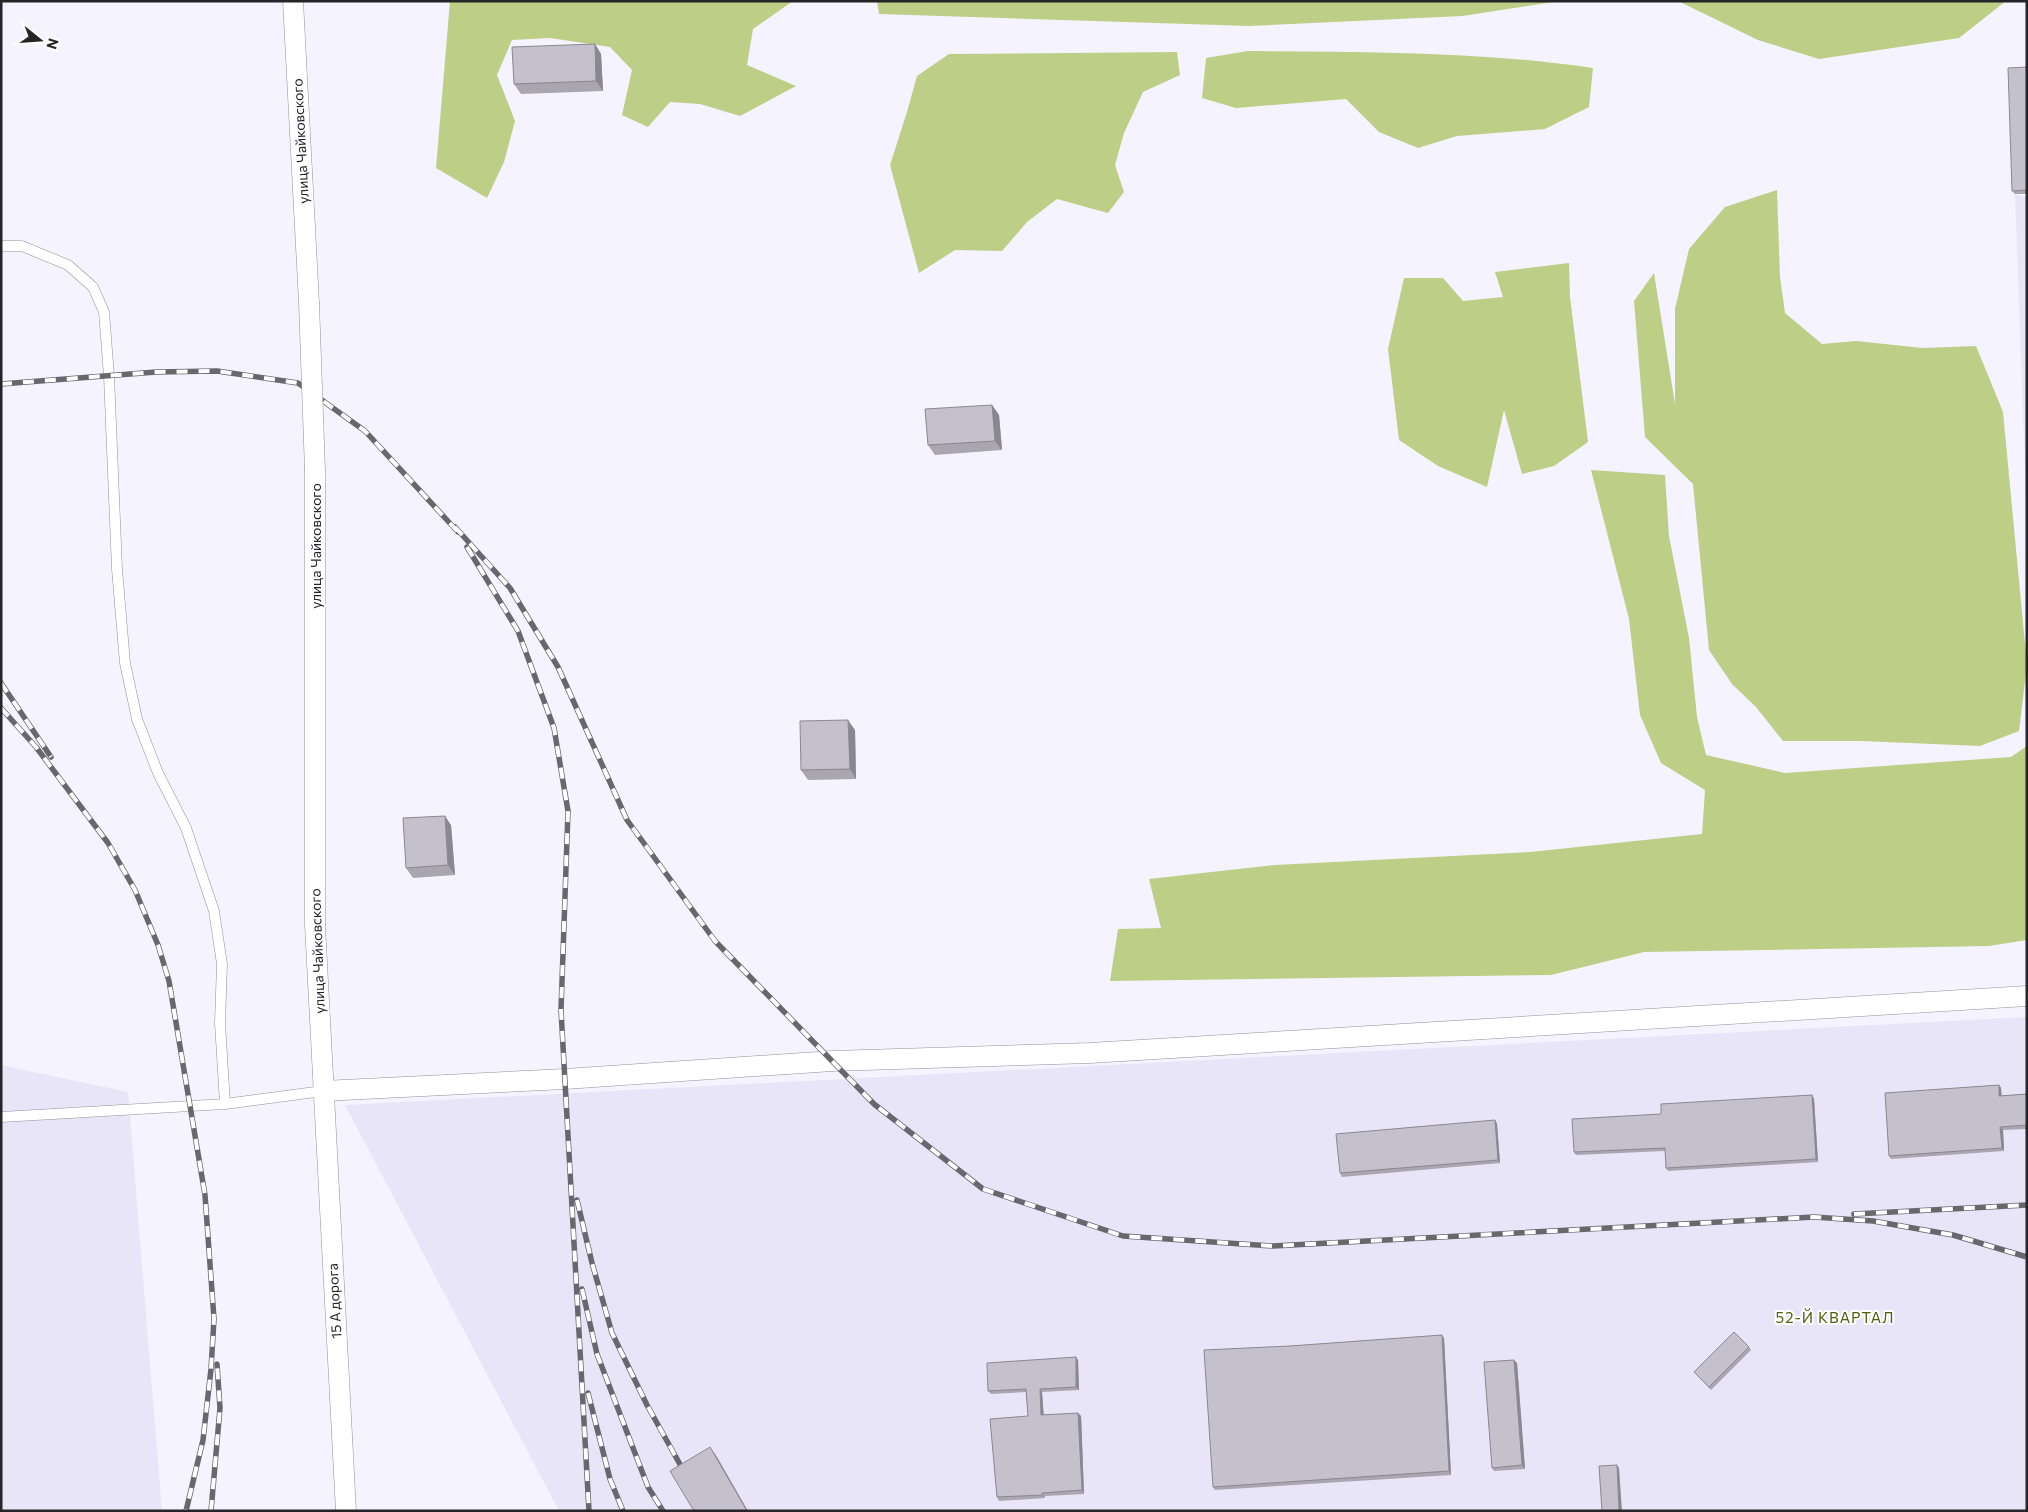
<svg xmlns="http://www.w3.org/2000/svg" width="2028" height="1512" font-family="Commissioner,sans-serif">
  <rect width="100%" height="100%" fill="#f5f3ff"/>
  <path fill="#e9e5f8" d="M2015,194L2027,198V526Z
    M2027,1017V1511H559L345,1105Z
    M1,1065L128,1092L162,1511H1Z"/>
  <path fill="#bdce86" d="M450,1H793L753,29L747,65L796,86L740,116L700,104L670,102L648,127L622,115L632,70L610,47L550,38L512,40L497,75L515,121L504,162L487,198L436,168Z
    M877,1H1560L1462,16L1249,26L879,14Z
    M1678,1H2006L1959,38L1819,59L1758,40Z
    M1248,51C1363,52 1479,51 1593,68L1589,107L1545,129L1457,136L1418,148L1379,132L1346,99L1236,108L1202,98L1206,58Z
    M1177,52L1180,75L1143,92L1124,133L1115,165L1124,192L1108,213L1057,199L1027,222L1002,251L955,250L919,273L890,165L907,112L917,76L949,54Z
    M1777,190L1780,277L1785,313L1822,344L1856,341L1923,348L1976,346L2003,412L2027,665L2019,731L1980,746L1862,741H1783L1756,707L1732,684L1709,650L1693,484L1645,437L1634,301L1654,273L1675,404V309L1689,249L1725,207Z
    M1569,263L1570,297L1588,442L1554,466L1522,474L1504,410L1487,487L1438,466L1399,440L1388,349L1404,278H1443L1463,301L1503,297L1495,272Z
    M1591,470L1665,475L1669,536L1689,638L1697,717L1706,755L1785,773L2011,757L2027,746V940L1989,946L1644,952L1551,975L1110,981L1118,929L1161,928L1149,879L1275,865L1530,852L1702,834L1705,790L1661,763L1640,715L1629,619Z"/>
  <g fill="none" stroke-linecap="round" stroke-linejoin="round">
    <defs>
      <path id="lane" d="M1,246H22L68,265L93,287L104,312L109,376L117,569L125,663L137,719L158,773L186,828L214,911L222,964L220,1023L225,1104
        M1,1117L225,1104L323,1091"/>
      <path id="street" d="M293,1L309,303
        M315,471V925L346,1511
        M323,1091L565,1079L832,1061L1090,1053L2027,996"/>
    </defs>
    <use href="#lane" stroke="#92909a" stroke-width="11"/>
    <use href="#street" stroke="#92909a" stroke-width="21"/>
    <use href="#lane" stroke="#fff" stroke-width="10"/>
    <use href="#street" stroke="#fff" stroke-width="20"/>
    <defs>
      <path id="rail" d="M1,384L156,372L217,371L298,383L365,431L458,532
        M455,527L510,588L558,667L627,820L715,941L874,1104L983,1189L1123,1236L1273,1246L1814,1217L1873,1221L1953,1235L2027,1257
        M467,547L518,631L554,728L568,811L561,1010L589,1511
        M1,683L51,757
        M1,708L36,747L108,843L135,890L158,945L169,981L205,1195L214,1319L211,1369L203,1440L186,1511
        M577,1200L592,1263L612,1333L647,1405L687,1477
        M1854,1214L2027,1205
        M582,1289L597,1354L648,1487L663,1511
        M588,1393L610,1479L623,1511
        M211,1511L220,1408L217,1364"/>
    </defs>
    <use href="#rail" stroke="#68676d" stroke-width="5.5"/>
    <use href="#rail" stroke="#fff" stroke-width="4" stroke-dasharray="11" stroke-linecap="butt"/>
    <defs>
      <path id="street-bridge" d="M309,303L315,471"/>
    </defs>
    <use href="#street-bridge" stroke="#92909a" stroke-width="21" stroke-linecap="butt"/>
    <use href="#street-bridge" stroke="#fff" stroke-width="20"/>
  </g>
  <path fill="#a9a6b0" d="M595,44L601,54L603,91L521,94L514,84Z
    M2027,67V194H2015L2012,191Z
    M992,405L999,415L1002,450L935,455L928,445Z
    M855,730L856,779L808,780L801,770Z
    M451,825L455,875L413,878L406,868Z
    M1999,1085L2001,1088V1096L2027,1094V1129L2003,1130L2004,1151L1891,1159L1889,1156Z
    M1812,1095L1814,1099L1818,1162L1668,1171L1666,1168L1665,1151L1576,1155L1574,1152L1661,1114Z
    M1495,1120L1497,1124L1500,1163L1342,1177L1340,1173Z
    M1444,1338L1451,1475L1215,1490L1213,1487Z
    M1749,1347L1751,1350L1711,1390L1694,1372Z
    M1078,1360L1079,1390L1042,1392L1043,1415L1078,1413L1081,1416L1084,1494L1045,1496V1498L999,1501L997,1497L1028,1416L1026,1392L991,1394L988,1391Z
    M1517,1363L1525,1469L1494,1471L1492,1468Z"/>
  <path fill="#898790" d="M595,44L601,54L603,91L596,81Z
    M992,405L999,415L1002,450L995,441Z
    M848,720L855,730L856,779L850,769Z
    M445,816L451,825L455,875L448,865Z
    M1999,1085L2001,1088L2002,1099L1999,1096Z
    M1812,1095L1814,1099L1818,1162L1816,1159Z
    M1495,1120L1497,1124L1500,1163L1498,1160Z
    M2000,1127L2003,1130L2004,1151L2002,1148Z
    M1442,1335L1444,1338L1451,1475L1449,1471Z
    M1076,1357L1078,1360L1079,1390L1076,1387Z
    M1514,1360L1517,1363L1525,1469L1522,1465Z
    M1040,1389L1042,1392L1044,1418L1041,1415Z
    M1078,1413L1081,1416L1084,1494L1082,1490Z
    M710,1447L717,1457L748,1511H747Z
    M1617,1465L1619,1468L1622,1511H1619Z"/>
  <path fill="#c4c1cd" stroke="#898790" d="M595,44L596,81L514,84L512,47Z
    M2027,67V190L2012,191L2008,68Z
    M992,405L995,441L928,445L925,409Z
    M848,720L850,769L801,770L800,721Z
    M445,816L448,865L406,868L403,818Z
    M1999,1085V1096L2027,1094V1125L2000,1127L2002,1148L1889,1156L1885,1093Z
    M1812,1095L1816,1159L1666,1168L1665,1148L1574,1152L1572,1119L1661,1114V1104Z
    M1495,1120L1498,1160L1340,1173L1336,1134Z
    M1734,1332L1749,1347L1709,1387L1694,1372Z
    M1442,1335L1449,1471L1213,1487L1204,1350L1290,1346Z
    M1076,1357V1387L1040,1389L1041,1415L1078,1413L1082,1490L1042,1493L1043,1495L997,1497L990,1419L1028,1416L1026,1389L988,1391L987,1363Z
    M1514,1360L1522,1465L1492,1468L1484,1362Z
    M710,1447L747,1511H694L670,1471Z
    M1617,1465L1619,1511H1602L1599,1466Z"/>
  <g text-anchor="middle" dominant-baseline="central" stroke-width="4" stroke-linejoin="round" paint-order="stroke">
    <g font-size="14" fill="#252428" stroke="#fff">
      <text transform="translate(300 141) rotate(-93)">улица Чайковского</text>
      <text transform="translate(315 546) rotate(-90)">улица Чайковского</text>
      <text transform="translate(317 951) rotate(-92)">улица Чайковского</text>
      <text transform="translate(334 1301) rotate(-93)">15 А дорога</text>
    </g>
    <g font-size="15" letter-spacing="1" fill="#505d0e" stroke="#fff">
      <text x="1835" y="1317">52-Й КВАРТАЛ</text>
    </g>
  </g>
  <rect width="2028" height="1512" fill="none" stroke="#252428" stroke-width="5"/>
  <g transform="translate(40 40) rotate(107)" stroke="#ffffff" stroke-width="4" paint-order="stroke">
  <path d="M0-4L9 19L0 12L-9 19Z" fill="#252428"/>
  <text y="-8" font-size="14" font-weight="bold" text-anchor="middle" fill="#252428">N</text>
  </g>
</svg>
